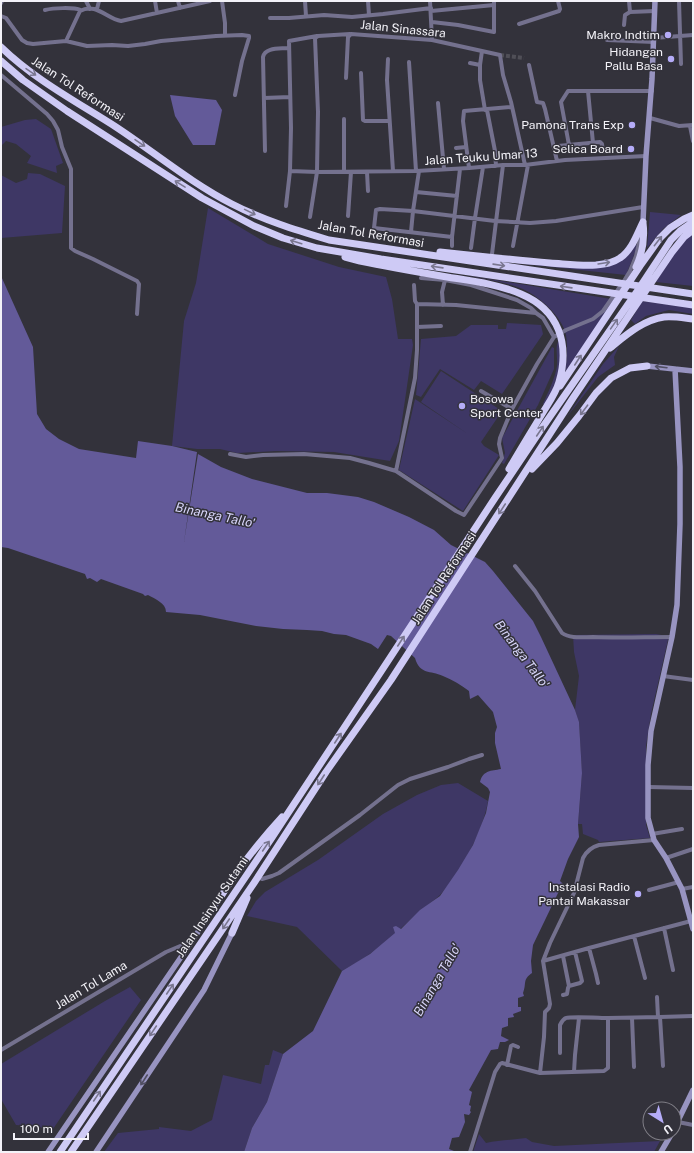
<svg xmlns="http://www.w3.org/2000/svg" width="694" height="1153" font-family="'Public Sans',sans-serif">
  <rect width="100%" height="100%" fill="#33323b"/>
  <path fill="#3e3765" d="M36,119L51,129L63,163L56,166L57,173L27,163L31,156L16,144L6,141L1,146V127L25,120Z
    M28,173L40,174L65,186L62,233L1,238V175L16,183L27,179Z
    M208,208L268,244L339,267L386,277L392,299L398,339H412L413,345L399,441L390,461L334,452L276,451L237,453L220,449H197L172,446L184,321L196,283Z
    M650,212L681,215L663,229L647,248Z
    M693,232V286L656,282C667,264 677,246 693,232Z
    M634,244L638,245L626,275L515,263L610,265Z
    M465,275L617,300L565,372C567,360 568,348 566,335C563,317 537,294 520,288C503,281 483,279 465,275Z
    M642,301L693,307V314L669,310L646,316L635,324L631,320Z
    M507,323L541,325L543,334L502,394L481,381L474,390L440,369L421,397L416,395L421,339L456,336L471,325H498V329H506Z
    M560,338L562,361L554,388L545,405L543,404C548,392 555,379 557,366C558,357 554,346 560,338Z
    M619,346L614,357L615,365L598,377L566,418L603,364Z
    M552,347L554,348V369L538,405L504,464L502,463L505,453L502,438Z
    M441,371L502,411L481,442L484,446L499,455L463,511L399,470L415,399L468,434L421,402Z
    M656,634L667,636L668,640L651,714L646,746V825L650,838L599,842L598,840L583,834L582,824H578L582,773L579,723L575,710L579,676L574,652L573,635Z
    M458,783L488,801C483,831 461,872 440,895C434,901 425,906 419,912C403,926 388,941 371,953C362,960 351,965 342,971L297,927L247,916L256,901L265,892L318,860L383,814L417,795L441,785Z
    M130,987L141,1000L53,1129H45L40,1127L16,1125L1,1099V1064L105,1001Z
    M273,1050L283,1054L267,1102L252,1128L244,1152H104L118,1133L159,1129V1127L191,1131L212,1120L223,1075L261,1084L265,1065H269Z
    M479,1134L486,1143C499,1140 513,1140 526,1138L532,1142L554,1146L660,1141L654,1152H473Z"/>
  <path fill="#635a99" d="M170,95L216,100L222,110L215,145H193L175,116Z
    M1,276L33,347L37,414L46,429L59,439L79,449L136,458L138,441L172,446L197,452L184,542L198,454L221,467L252,479L307,493H327L358,497L374,502L409,517L434,530L451,545L485,562L493,571L533,621L541,637L575,710L579,722L582,773L578,824L579,837L568,859L560,881L564,885L558,893L533,945L531,961L532,973C522,980 527,983 523,993L524,996L518,998V1007H521V1011L513,1014L514,1017L508,1018V1026L502,1028L501,1036L509,1040L505,1042H500L498,1049L491,1050L469,1090L472,1092L469,1105L471,1106L470,1111L471,1112L469,1115L464,1114L465,1122L459,1137L452,1138L449,1149L454,1151V1152H244L252,1128L267,1102L283,1054L313,1031L342,971L370,954L395,933L393,927L396,926L401,929L420,910L440,896L458,870L473,845L486,813L490,792L488,788L480,782C483,770 491,771 501,769L495,743V733L497,727L493,712L478,695L470,699L469,691C461,685 453,680 443,676C430,670 420,675 415,658L391,636L387,635L378,649L371,644L346,635L334,634L322,631L307,630L283,629L256,626L200,615L166,612C166,603 155,599 148,595L145,596L143,594L101,579L97,582L90,578L87,579L85,574L8,548L1,547Z"/>
  <g fill="none" stroke-linecap="round" stroke-linejoin="round">
    <path stroke="#504f57" stroke-width="4" stroke-dasharray="4 2" stroke-linecap="butt" d="M500,55L524,58"/>
    <path stroke="#74718e" stroke-width="4" d="M86,1L90,9
      M155,1L157,13
      M178,1L180,8
      M222,1L225,23V35
      M305,1L306,16
      M368,1L369,15
      M430,1L432,40
      M629,1L630,12L655,11
      M679,1L681,64
      M1,3L2,1
      M97,9L99,1
      M45,10C53,8 73,7 81,10
      M431,11L494,5
      M1,16L6,18L22,40L27,43L33,44L66,41L87,46L112,45L128,46L145,44L161,41L216,36L242,35L249,36V38L242,61L235,95
      M270,18H289L324,15L352,17L383,14L431,8
      M432,22L458,25L494,32V1
      M519,24L559,11L560,9L558,1
      M624,25L625,15L630,12
      M654,38L693,35
      M607,40L654,42
      M66,41L80,11C96,2 107,19 121,21L210,1
      M388,59L387,80L393,171
      M409,62L416,171
      M470,63L480,65L482,51
      M480,65V80L485,110
      M529,65L537,102L543,103L545,109L557,161
      M361,73L363,120L365,121H389
      M1,75L47,114L53,121L58,130L62,147L71,169V248L75,251L93,259L137,281L139,284L137,314
      M346,78L348,37L351,34L432,40L500,55L503,75L511,102L525,165
      M588,91L593,143
      M264,98L290,97
      M438,103L444,169
      M487,110L495,151L496,166
      M650,118L679,126L693,125
      M344,119V172
      M690,126L693,141
      M569,145L561,102L568,91H652
      M558,146L600,142L602,144L603,152
      M456,148L466,147
      M265,151L263,57C265,47 280,49 288,48
      M469,168L463,121L464,111L511,107
      M290,171L291,128L289,41L317,36
      M419,171L413,211L495,221L530,223L556,221L643,207
      M367,172L368,191
      M416,192L457,196
      M286,206L290,171L317,172L318,112L315,38L318,36L350,34
      M348,216L351,172
      M310,217L317,172L416,171L469,168L503,165H525L565,160L646,156
      M411,232L413,211L380,209L376,210L374,228L452,237L460,169
      M452,246V237
      M513,246L528,165
      M471,248L475,218L483,167
      M492,254L503,165
      M421,278L445,280L471,285L517,300L531,308L536,313
      M417,304L456,305L536,313L543,318L554,337
      M443,305L442,292L445,280
      M417,327L441,326
      M481,391L512,409
      M230,454L246,457L263,455L304,454L350,458L369,463L396,471L456,511L464,515L502,458L499,444L500,438L512,409L537,364L554,337L566,330L593,319L603,311L624,281L630,271L636,256L641,235
      M396,471L415,378L417,350V304L415,301L414,285
      M515,566L535,591L562,633C570,639 583,637 593,637C619,638 645,637 672,637
      M663,676L693,680
      M649,787L693,788
      M652,834L682,829
      M666,858L693,849
      M258,877L262,879L272,876L279,873L360,815L398,785L410,779L448,767L469,759L482,755
      M682,889L693,887
      M649,890L679,882
      M664,928L673,970
      M634,936L645,978
      M589,948L596,974L598,983
      M563,956L569,986
      M543,961L550,943L574,893L583,858C586,852 592,847 599,845L654,840
      M563,995L567,994L568,988L569,986L580,983L582,981L575,952
      M657,997L658,1017
      M632,1018L634,1067
      M1,1050L166,952L192,941
      M560,1053V1025C561,1023 563,1019 566,1018C571,1016 601,1018 608,1018
      M507,1065L511,1046L513,1045L518,1047
      M663,1066L660,1017L693,1016
      M574,1072L575,1055L579,1018
      M540,1073L544,1037L545,1012L549,1008L550,1004L543,961L589,948L691,921
      M678,1122L693,1125
      M470,1152L495,1072L500,1064L502,1063L540,1073L604,1071L608,1068V1018L660,1017"/>
    <path stroke="#9894c1" stroke-width="5.5" d="M643,222L646,156L652,79L655,1
      M647,366L693,371
      M675,369L680,467V524L677,605L672,637L651,731L648,765V818L654,840L666,858L682,889L693,929
      M674,1129L693,1090
      M48,1152L192,941L220,898
      M96,1152L204,990L232,933
      M661,1152L672,1133"/>
    <path stroke="#cecaf5" stroke-width="7" d="M1,47C35,80 77,102 116,127C154,152 191,183 232,204C263,220 296,230 329,240L693,294
      M1,61L23,80L67,111L202,198L254,226L283,238L317,248L381,259L693,305
      M440,252C477,256 514,260 550,263C566,264 581,266 596,265C605,264 613,263 620,258C632,250 637,234 643,222
      M345,257L360,261C389,267 418,272 447,277C472,281 498,284 521,294C559,310 570,344 559,382C556,393 548,404 542,414C531,432 520,450 509,469
      M636,267C643,252 645,239 643,223
      M610,348C626,335 643,320 664,317C674,316 684,318 693,319
      M560,386L640,266L660,238L670,228L684,219L693,215
      M532,469L557,443L579,416L596,393L611,378L630,368L647,366
      M220,898C238,869 259,842 282,817
      M232,933L247,898
      M60,1152L271,839L495,498L542,428L638,290L671,240L680,231L693,222
      M71,1152L254,883L326,772L391,680L573,398L672,252L684,237L693,230"/>
  </g>
  <defs><path id="oneway-shaft" d="M-6 0H5M1.5-3L5.5 0L1.5 3" fill="none" stroke-width="1.6" stroke-linecap="round" stroke-linejoin="round"/></defs>
  <g stroke="#79768f">
    <use href="#oneway-shaft" transform="translate(31 72) rotate(34)"/>
    <use href="#oneway-shaft" transform="translate(140 143) rotate(34)"/>
    <use href="#oneway-shaft" transform="translate(180 184) rotate(-148)"/>
    <use href="#oneway-shaft" transform="translate(250 212) rotate(26)"/>
    <use href="#oneway-shaft" transform="translate(658 241) rotate(-52)"/>
    <use href="#oneway-shaft" transform="translate(296 242) rotate(-163)"/>
    <use href="#oneway-shaft" transform="translate(604 263) rotate(-9)"/>
    <use href="#oneway-shaft" transform="translate(499 265) rotate(8)"/>
    <use href="#oneway-shaft" transform="translate(437 267) rotate(-172)"/>
    <use href="#oneway-shaft" transform="translate(566 287) rotate(-172)"/>
    <use href="#oneway-shaft" transform="translate(614 324) rotate(-55)"/>
    <use href="#oneway-shaft" transform="translate(578 360) rotate(-57)"/>
    <use href="#oneway-shaft" transform="translate(584 410) rotate(127)"/>
    <use href="#oneway-shaft" transform="translate(540 431) rotate(-56)"/>
    <use href="#oneway-shaft" transform="translate(502 509) rotate(123)"/>
    <use href="#oneway-shaft" transform="translate(401 641) rotate(-57)"/>
    <use href="#oneway-shaft" transform="translate(338 738) rotate(-57)"/>
    <use href="#oneway-shaft" transform="translate(321 780) rotate(123)"/>
    <use href="#oneway-shaft" transform="translate(266 846) rotate(-56)"/>
    <use href="#oneway-shaft" transform="translate(226 924) rotate(124)"/>
    <use href="#oneway-shaft" transform="translate(170 989) rotate(-56)"/>
    <use href="#oneway-shaft" transform="translate(153 1031) rotate(124)"/>
    <use href="#oneway-shaft" transform="translate(97 1096) rotate(-56)"/>
  </g>
  <g stroke="#514f63">
    <use href="#oneway-shaft" transform="translate(661 367) rotate(-173)"/>
    <use href="#oneway-shaft" transform="translate(144 1080) rotate(123)"/>
  </g>
  <g fill="#b5acf8" stroke="#33323b" stroke-width="1.5">
    <circle cx="668" cy="35" r="4"/>
    <circle cx="671" cy="59" r="4"/>
    <circle cx="632" cy="125" r="4"/>
    <circle cx="631" cy="149" r="4"/>
    <circle cx="462" cy="406" r="4"/>
    <circle cx="638" cy="894" r="4"/>
  </g>
  <g text-anchor="middle" dominant-baseline="central" stroke-width="3" stroke-linejoin="round" paint-order="stroke">
    <g font-size="12" fill="#f3f2f8" stroke="#33323b">
      <text transform="translate(403 29) rotate(6)">Jalan Sinassara</text>
      <text transform="translate(78 89) rotate(33)">Jalan Tol Reformasi</text>
      <text transform="translate(481 157) rotate(-4)">Jalan Teuku Umar 13</text>
      <text transform="translate(371 234) rotate(10)">Jalan Tol Reformasi</text>
      <text transform="translate(444 578) rotate(-57)">Jalan Tol Reformasi</text>
      <text transform="translate(212 907) rotate(-56)">Jalan Insinyur Sutami</text>
      <text transform="translate(91 985) rotate(-31)">Jalan Tol Lama</text>
    </g>
    <g font-size="12" fill="#f3f2f8" stroke="#33323b" text-anchor="end">
      <text x="660" y="35">Makro Indtim</text>
      <text x="663" y="52">Hidangan<tspan x="663" dy="14">Pallu Basa</tspan></text>
      <text x="624" y="125">Pamona Trans Exp</text>
      <text x="623" y="149">Selica Board</text>
      <text x="470" y="399" text-anchor="start">Bosowa<tspan x="470" dy="14">Sport Center</tspan></text>
      <text x="630" y="887">Instalasi Radio<tspan x="630" dy="14">Pantai Makassar</tspan></text>
    </g>
    <g font-size="13" font-style="italic" fill="#d7d4f9" stroke="#33323b">
      <text transform="translate(215 515) rotate(12)">Binanga Tallo'</text>
      <text transform="translate(522 654) rotate(53)">Binanga Tallo'</text>
      <text transform="translate(437 980) rotate(-60)">Binanga Tallo'</text>
    </g>
  </g>
  <rect width="694" height="1153" fill="none" stroke="#f3f2f8" stroke-width="4"/>
  <g transform="translate(662 1121) rotate(143)"><circle r="19" fill="#33323b" stroke="#807f87"/>
  <path d="M0-3L7 15L0 10L-7 15Z" fill="#b5acf8"/>
  <text y="-6" font-size="11" font-weight="bold" text-anchor="middle" fill="#f3f2f8">U</text>
  </g>
  <path d="M14 1133v6h74v-6" fill="none" stroke="#f3f2f8" stroke-width="2"/>
  <text x="20" y="1133" font-size="12" fill="#f3f2f8" stroke="#33323b" stroke-width="3" paint-order="stroke">100 m</text>
</svg>
